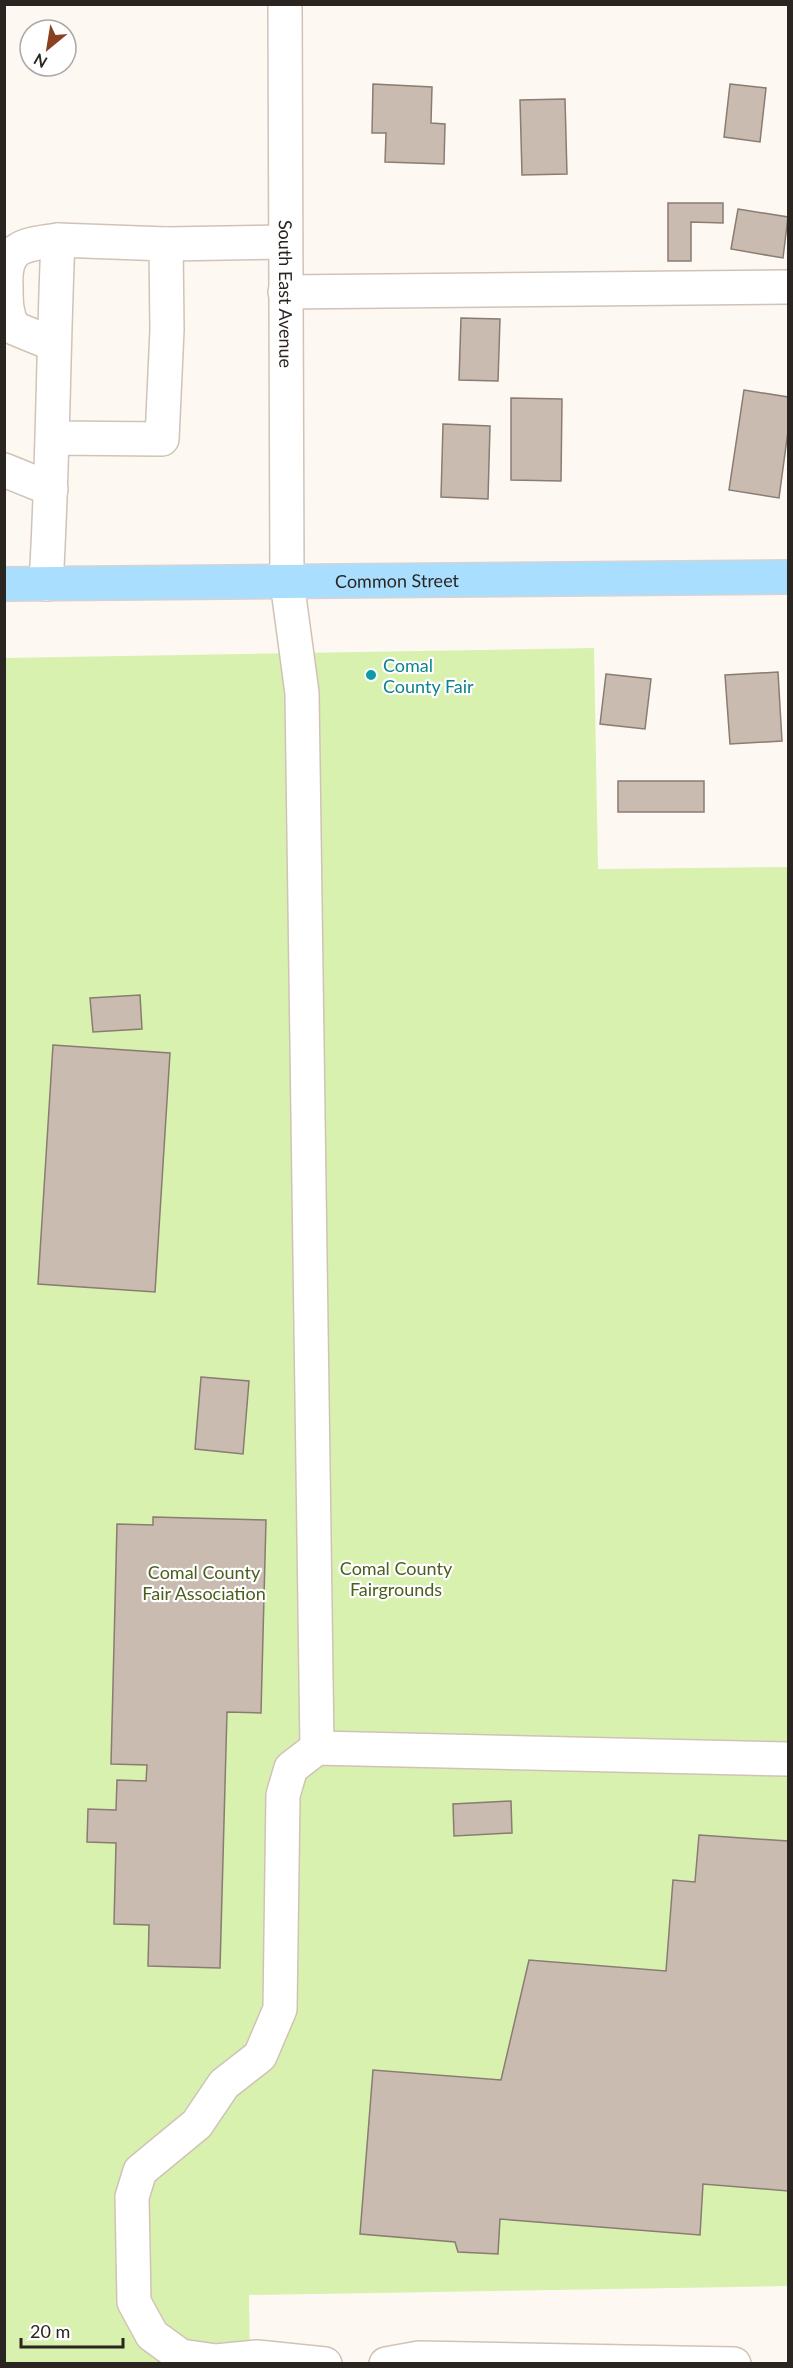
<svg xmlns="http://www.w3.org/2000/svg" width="793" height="2368" font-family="Lato,sans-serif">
  <rect width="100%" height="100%" fill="#fef8f3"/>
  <path fill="#d8f1af" d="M594,648L598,869L788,867V2286L249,2295L250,2363H5L4,658Z"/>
  <path fill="#c9bbaf" stroke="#897c71" stroke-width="1.5" d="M373,84L432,87L431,123L445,124L444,164L385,162L386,133H372Z
    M730,84L766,88L760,142L724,137Z
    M565,99L567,174L522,175L520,100Z
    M668,203H723V223L691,222V261H668Z
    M738,209L788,217L783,258L731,249Z
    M461,318L500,319L498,381L459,380Z
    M744,390L788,397V431L779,498L729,490Z
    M511,398L562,399L561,481L511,480Z
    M443,424L490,426L488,499L441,497Z
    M778,672L782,741L730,744L725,675Z
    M606,674L651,679L645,729L600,724Z
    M618,781H704V812H618Z
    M140,995L142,1029L93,1032L90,998Z
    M53,1045L170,1053L155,1292L38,1284Z
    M201,1377L249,1381L243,1454L195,1449Z
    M153,1517L266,1520L261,1713L227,1712L220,1968L148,1966L149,1925L114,1924L116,1843L87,1842L88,1809L116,1810L117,1780L146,1781L147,1765L111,1764L117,1524L153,1525Z
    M511,1801L512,1833L454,1836L453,1804Z
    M699,1835L788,1841V2191L703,2184L700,2235L500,2219L498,2254L458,2252L455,2242L360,2234L373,2070L501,2080L529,1960L666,1971L673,1880L695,1882Z"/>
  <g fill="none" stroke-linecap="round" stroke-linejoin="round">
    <defs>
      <g id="minor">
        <path id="s1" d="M285,4L287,582L302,693L317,1748"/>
        <path d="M166,244L285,242"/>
        <path d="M285,292L788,287"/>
        <path d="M53,344L14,328C6,315 6,302 6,287C4,246 22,245 58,240"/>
        <path d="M4,470L51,489"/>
        <path d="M46,584C53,469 53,354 58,240L166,244L167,330L162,439L53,438"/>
        <path d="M325,2364L257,2357L216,2361L181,2356L152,2335L134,2302L132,2197L140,2171L197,2124L224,2084L260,2056L280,2009L283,1795L291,1768L317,1748L788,1759"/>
        <path d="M386,2364L419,2358L734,2364"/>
      </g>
      <g id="major">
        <path id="s2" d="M4,584L788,577"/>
      </g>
    </defs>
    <use href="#minor" stroke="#d0c3b6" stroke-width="36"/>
    <use href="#major" stroke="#d5d3d3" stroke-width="36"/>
    <use href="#minor" stroke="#fff" stroke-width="33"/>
    <use href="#major" stroke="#a9defe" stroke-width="33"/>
  </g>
  <circle fill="#0f9aa8" stroke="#fff" stroke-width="2" cx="371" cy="675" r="6"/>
  <g text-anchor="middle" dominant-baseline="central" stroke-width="4.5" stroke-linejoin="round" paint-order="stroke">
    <g font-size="18" fill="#2b2521" stroke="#fff">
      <text stroke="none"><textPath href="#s1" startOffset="290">South East Avenue</textPath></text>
      <text stroke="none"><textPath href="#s2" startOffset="393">Common Street</textPath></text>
    </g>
    <g font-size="18" fill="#0d838f" stroke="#fff" text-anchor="start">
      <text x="383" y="665">Comal<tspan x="383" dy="21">County Fair</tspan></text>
    </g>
    <g font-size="18" fill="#4a5e1d" stroke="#fff">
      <text x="396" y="1568">Comal County<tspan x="396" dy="21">Fairgrounds</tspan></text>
      <text x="204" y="1572">Comal County<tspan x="204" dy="21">Fair Association</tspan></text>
    </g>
  </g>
  <rect width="793" height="2368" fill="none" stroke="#2b2521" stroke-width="12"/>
  <g transform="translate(48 48) rotate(210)"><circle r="28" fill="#ffffff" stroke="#aaa8a6" stroke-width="1.5"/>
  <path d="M0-4.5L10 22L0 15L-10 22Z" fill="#894122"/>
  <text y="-9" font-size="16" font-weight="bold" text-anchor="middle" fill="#2b2521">N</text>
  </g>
  <path d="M21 2338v9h102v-9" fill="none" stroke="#2b2521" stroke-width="3"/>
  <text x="30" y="2338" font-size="18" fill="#2b2521" stroke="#ffffff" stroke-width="4.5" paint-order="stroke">20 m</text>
</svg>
